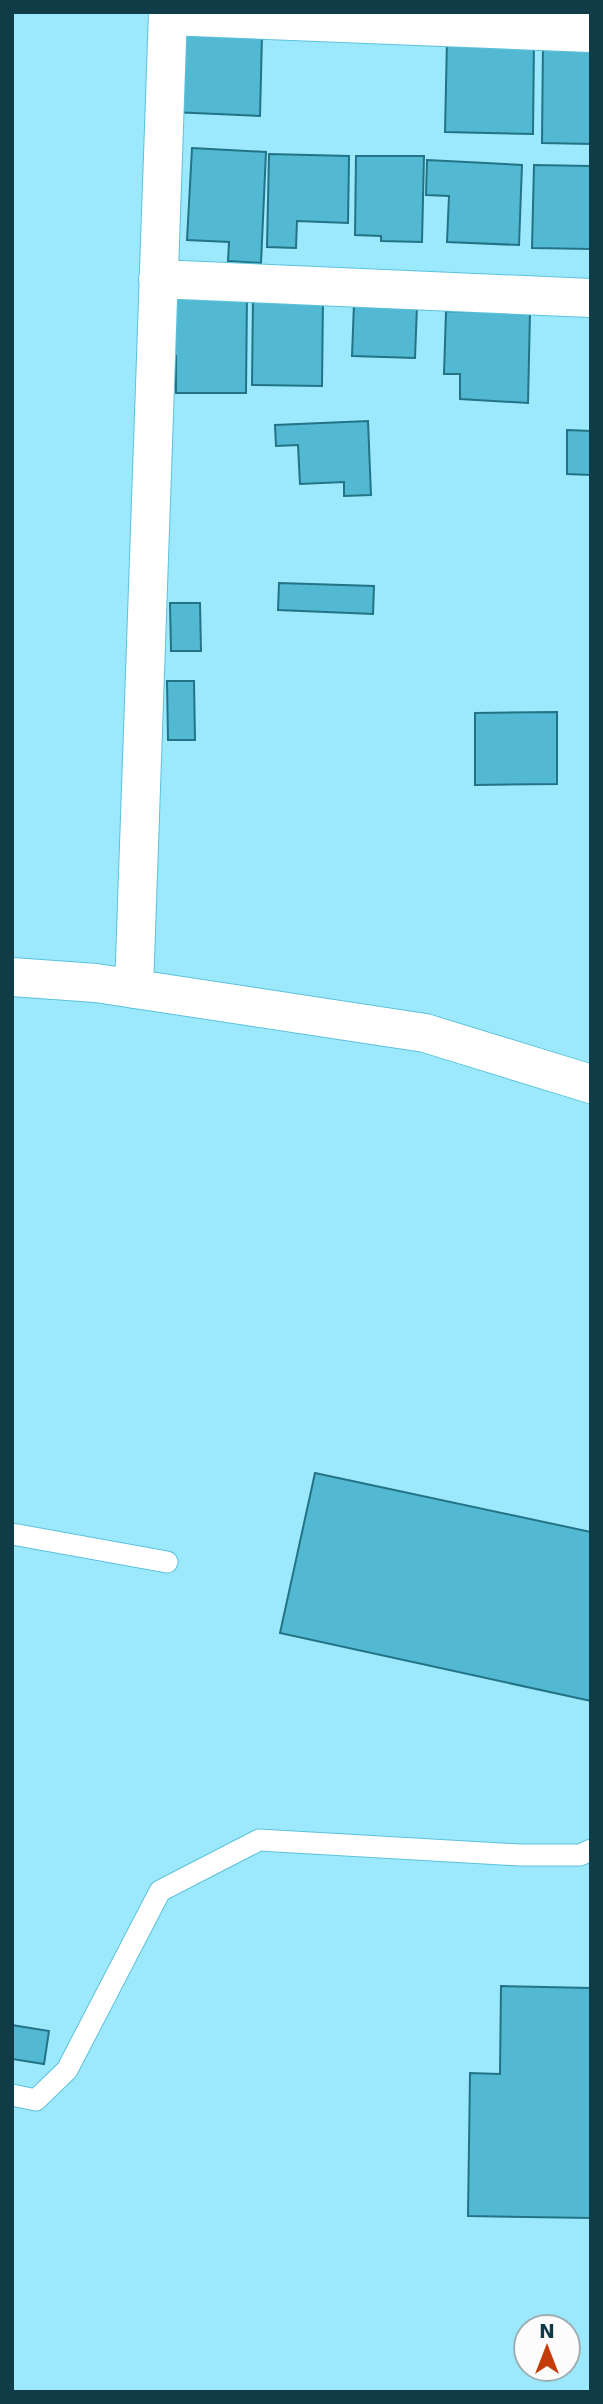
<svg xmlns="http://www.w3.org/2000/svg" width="603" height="2404" font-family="'DejaVu Sans',sans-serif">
  <rect width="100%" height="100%" fill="#9ce9fe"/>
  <path fill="#53b9d3" stroke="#227385" stroke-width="2" d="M175,32L262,35L260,116L172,112Z
    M447,39L534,40L533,134L445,132Z
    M543,42H591V144L542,143Z
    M192,148L266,152L261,263L228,261L229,242L187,240Z
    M269,154L349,156L348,223L297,221L296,248L267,247Z
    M356,156H424L422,242L381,241V236L355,235Z
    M427,160L522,165L519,245L447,242L449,196L426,195Z
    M534,165L591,166V249L532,248Z
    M166,293H247L246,393H176V356H165Z
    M253,297L323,298L322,386L252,385Z
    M354,303L417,306L415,358L352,356Z
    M446,311L530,312L528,403L460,399V374H444Z
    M368,421L371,495L344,496V482L300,484L298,445L276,446L275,425Z
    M567,430L591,431V475L567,474Z
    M279,583L374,586L373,614L278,610Z
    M170,603H200L201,651H171Z
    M167,681H194L195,740H168Z
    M557,712V784L475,785V713Z
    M315,1473L591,1532V1701L280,1633Z
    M501,1986L591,1988V2218L468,2216L470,2073L500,2074Z
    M12,2025L49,2031L44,2064L12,2059Z"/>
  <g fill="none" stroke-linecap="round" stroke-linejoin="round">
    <defs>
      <path id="lane" d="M12,1534L167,1562
        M12,2095L36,2100L67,2070L160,1891L259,1840L520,1855H580L591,1850"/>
      <path id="street" d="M168,16L591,33
        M158,279L591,298
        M12,977L96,983L425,1033L591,1084
        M134,989L168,12"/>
    </defs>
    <use href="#lane" stroke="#5cc2db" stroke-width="23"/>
    <use href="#street" stroke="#5cc2db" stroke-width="40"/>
    <use href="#lane" stroke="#fff" stroke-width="21"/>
    <use href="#street" stroke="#fff" stroke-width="38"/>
  </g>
  <rect width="603" height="2404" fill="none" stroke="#103c47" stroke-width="28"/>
  <g transform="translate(547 2348)"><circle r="33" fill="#fcfcfc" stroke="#9eafb4" stroke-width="2"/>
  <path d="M0-5L12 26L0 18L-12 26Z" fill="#c43c0a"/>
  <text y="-10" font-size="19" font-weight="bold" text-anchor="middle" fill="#103c47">N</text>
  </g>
</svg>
